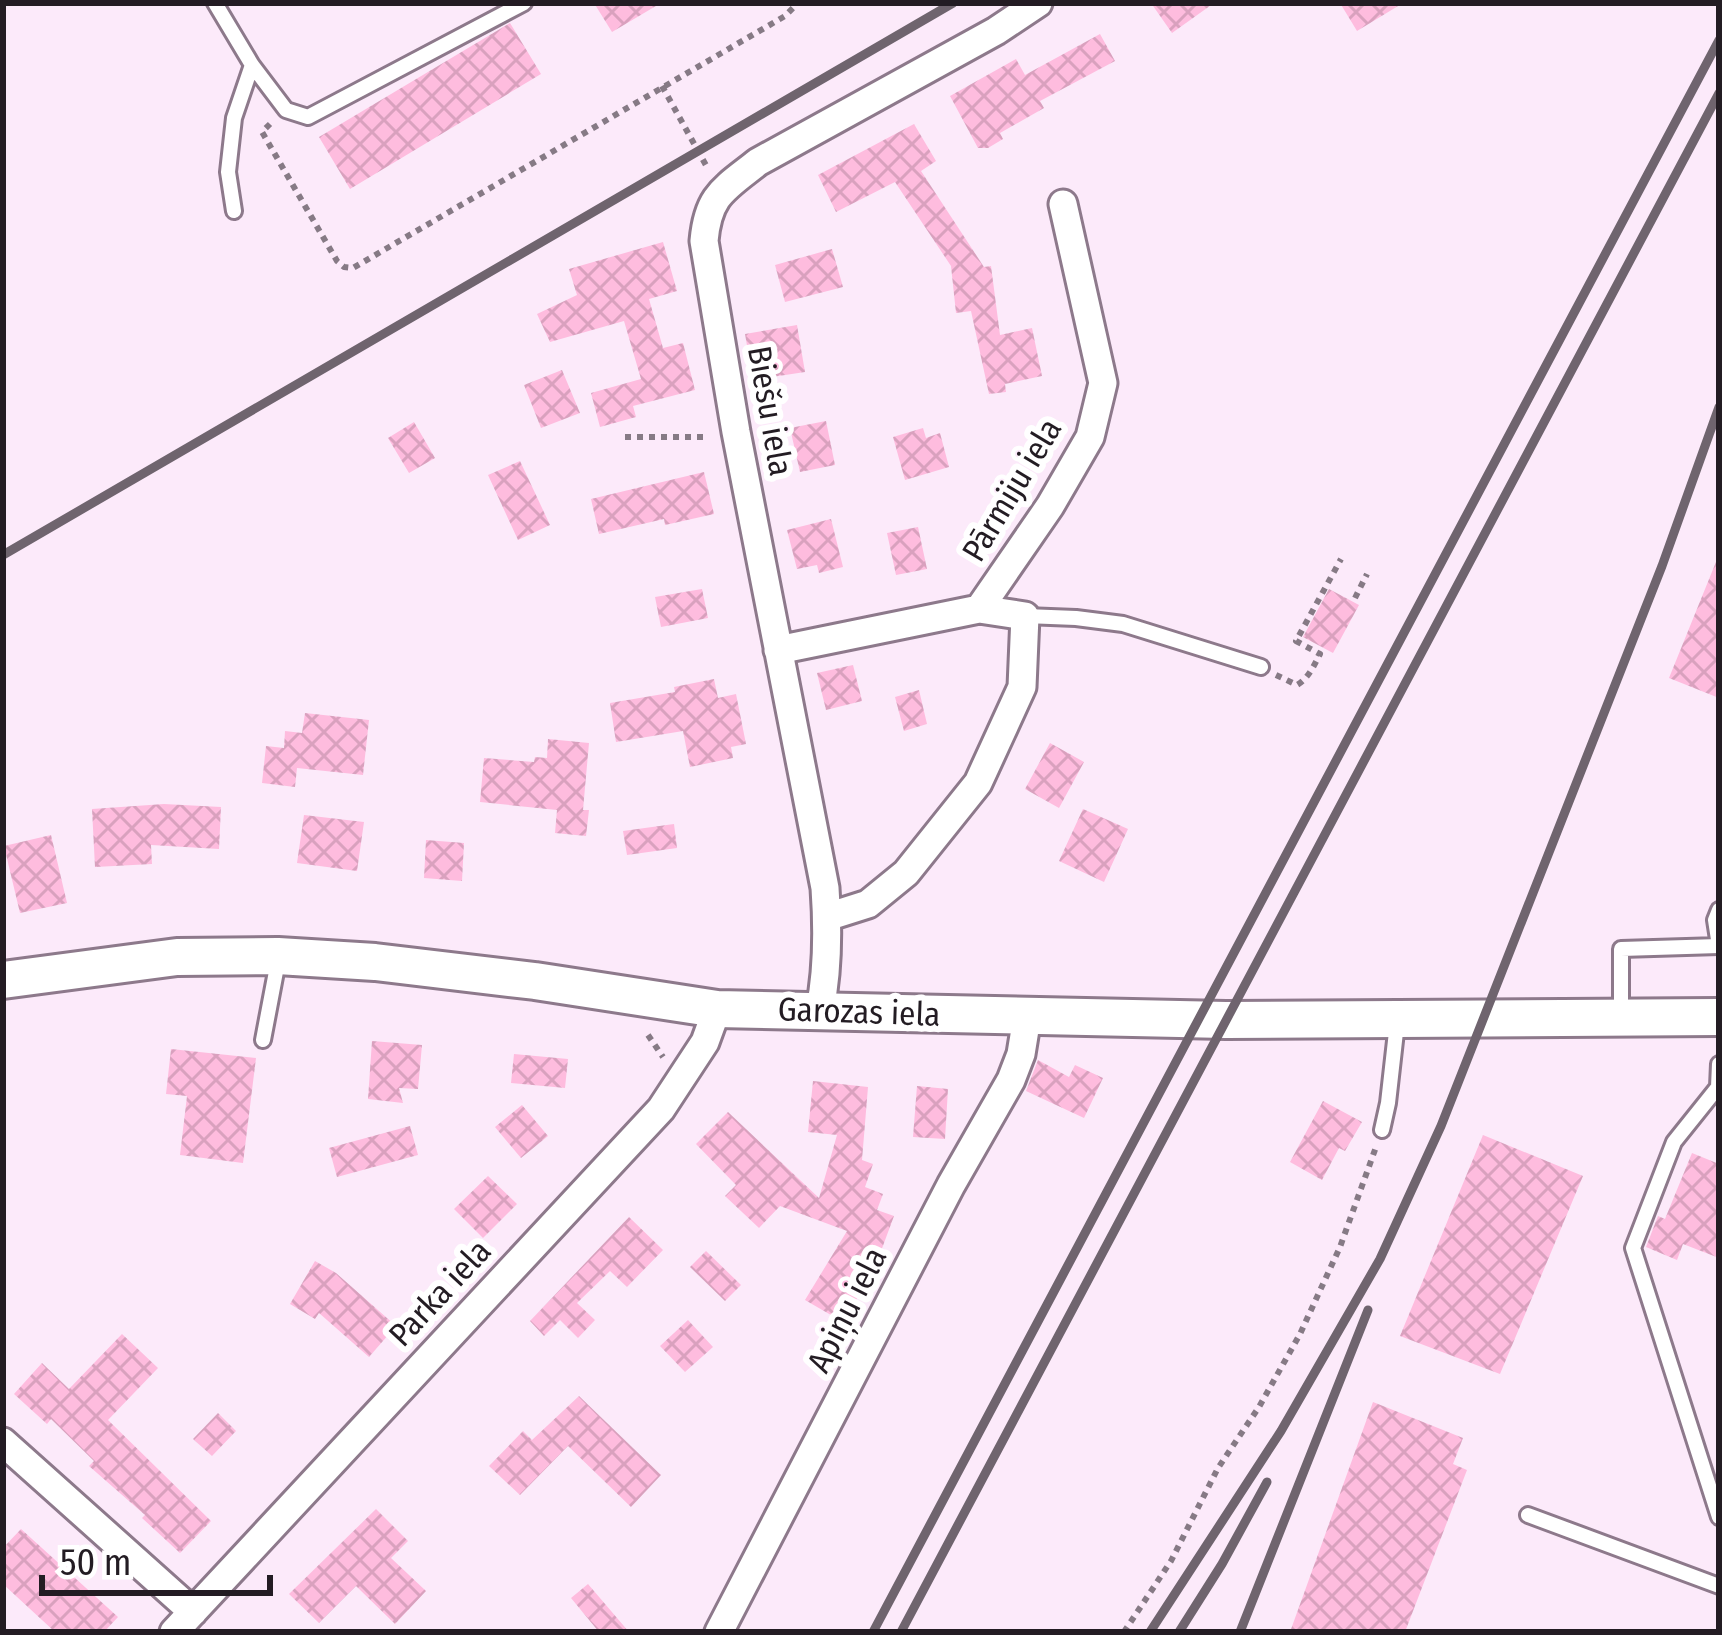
<svg xmlns="http://www.w3.org/2000/svg" width="1722" height="1635" font-family="'Fira Sans Condensed',sans-serif">
  <defs>
    <pattern id="building-cross-hatch" width="8" height="8" patternUnits="userSpaceOnUse" patternTransform="scale(3)"><rect width="8" height="8" fill="#febcde"/><path d="M0 0l8 8M0 8l8-8" fill="none" stroke="#d9a1be"/></pattern>
  </defs>
  <rect width="100%" height="100%" fill="#fceafa"/>
  <path fill="url(#building-cross-hatch)" d="M594,3H661L612,32Z
    M1151,3H1214L1172,33Z
    M1340,3H1403L1357,31Z
    M510,23L541,74L350,189L319,137Z
    M1100,34L1115,61L1040,101L1044,108L1000,133L1003,139L988,148H978L950,96L1016,59L1025,75Z
    M914,124L936,161L921,171L984,267L991,266L1000,335L1032,328L1042,376L1005,384L1006,392L989,394L971,311L956,313L951,266L895,182L836,212L818,175Z
    M663,242L677,291L649,299L663,348L683,343L695,390L633,406L636,417L600,427L591,393L641,379L624,321L550,342L537,314L577,295L569,269Z
    M832,249L843,287L785,302L775,265Z
    M797,325L805,372L753,380L745,334Z
    M562,370L580,413L541,428L524,385Z
    M826,421L835,465L800,472L790,428Z
    M414,422L435,458L409,473L388,438Z
    M923,428L926,438L940,433L949,467L905,480L893,437Z
    M520,461L550,525L518,540L488,475Z
    M704,472L714,514L665,525L664,519L599,534L591,499Z
    M831,519L843,567L819,573L817,565L797,569L787,530Z
    M918,527L927,569L896,575L887,533Z
    M1718,557H1719V698L1669,678Z
    M702,589L708,618L661,627L655,597Z
    M1329,589L1359,605L1333,653L1303,637Z
    M853,665L862,701L826,710L817,673Z
    M714,679L718,698L736,694L746,744L731,747L733,758L690,767L683,731L616,742L610,703L675,692L674,687Z
    M919,690L927,724L904,731L895,697Z
    M305,713L369,720L363,775L297,768L295,787L262,783L266,746L284,748L285,731L302,733Z
    M548,739L589,743L583,810H589L586,836L555,833L557,810L480,802L484,758L534,762L535,757L547,758Z
    M1050,743L1084,762L1059,808L1025,789Z
    M164,804L221,807L219,849L151,845L152,864L95,867L92,809Z
    M1083,809L1128,829L1104,882L1059,861Z
    M304,815L364,822L357,871L297,863Z
    M674,824L677,848L627,855L623,831Z
    M51,835L67,903L20,913L4,846Z
    M426,840L464,843L462,881L424,878Z
    M372,1041L422,1045L418,1089L399,1088L403,1103L368,1099Z
    M171,1049L256,1058L243,1163L180,1155L187,1096L166,1094Z
    M514,1054L568,1059L565,1088L511,1083Z
    M1038,1060L1069,1077L1075,1065L1103,1078L1084,1118L1026,1091Z
    M813,1081L868,1087L862,1160L873,1164L865,1187L883,1194L877,1210L894,1216L874,1270L843,1322L805,1300L847,1231L780,1206L759,1228L725,1196L736,1185L696,1144L728,1112L819,1198L837,1135L808,1132Z
    M917,1086L948,1089L945,1139L913,1137Z
    M1323,1101L1362,1122L1345,1151L1339,1148L1322,1180L1290,1162Z
    M522,1105L548,1136L521,1158L495,1127Z
    M410,1126L418,1155L337,1177L329,1148Z
    M1483,1135L1583,1176L1500,1374L1400,1336Z
    M1692,1153L1719,1164V1258L1683,1244L1677,1260L1646,1247L1658,1216L1665,1219Z
    M488,1176L517,1204L483,1238L454,1209Z
    M629,1217L663,1250L627,1287L610,1271L577,1303L595,1320L578,1338L560,1320L544,1336L530,1321Z
    M706,1251L741,1285L725,1301L690,1267Z
    M315,1261L336,1273L396,1326L369,1357L319,1313L315,1319L290,1304Z
    M688,1320L713,1347L685,1372L660,1346Z
    M122,1334L158,1368L108,1420L211,1521L180,1553L142,1518L145,1515L89,1466L94,1461L51,1419L47,1424L14,1394L42,1363L69,1389Z
    M579,1396L661,1475L631,1507L568,1446L520,1495L489,1466L523,1431L532,1440Z
    M1373,1402L1463,1438L1453,1464L1467,1470L1405,1632H1290Z
    M218,1413L236,1431L212,1456L193,1439Z
    M376,1509L408,1541L391,1558L426,1591L395,1624L356,1586L319,1623L289,1594Z
    M21,1529L118,1617L104,1632H55L3,1584V1548Z
    M588,1584L629,1632H599L571,1598Z"/>
  <g fill="none" stroke-linecap="round" stroke-linejoin="round">
    <defs>
      <path id="lane" d="M215,3L252,65L286,110L308,117L524,3
        M234,211L228,172L234,118L252,65
        M1025,616L1076,618L1123,624L1261,667
        M1719,910L1715,920L1719,946
        M1621,1014V949L1719,946
        M263,1040L278,961
        M1719,1064L1718,1087L1674,1142L1633,1248L1719,1517
        M1382,1130L1388,1103L1397,1023
        M1528,1515L1719,1586"/>
      <path id="street" d="M778,650L979,609L1050,506L1090,437L1103,383L1063,204
        M827,917L868,904L906,873L978,783L1022,687L1025,616L979,609
        M820,1009C828,969 828,930 825,888L736,432L704,241C708,195 724,189 758,162L996,31L1038,3
        M3,1442L193,1612
        M174,1632L661,1109L705,1042L717,1009
        M719,1632L951,1185L1011,1080L1021,1054L1027,1017"/>
      <path id="secondary" d="M3,980L177,957L278,956L375,962L535,981L717,1009L1226,1020L1719,1017"/>
    </defs>
    <use href="#lane" stroke="#8d798b" stroke-width="20"/>
    <use href="#street" stroke="#8d798b" stroke-width="33"/>
    <use href="#secondary" stroke="#8d798b" stroke-width="42"/>
    <path stroke="#867a85" stroke-width="6" stroke-dasharray="6 6" stroke-linecap="butt" d="M662,86L707,167
      M270,124L262,132L337,261L344,267L353,268L785,16L798,3
      M625,437H709
      M1355,598L1367,574
      M1276,675L1297,685C1309,678 1314,665 1320,654L1296,641L1341,559
      M648,1035L663,1057
      M1124,1632L1171,1561L1218,1468L1259,1407L1300,1334L1340,1247L1376,1147"/>
    <use href="#lane" stroke="#fff" stroke-width="14"/>
    <use href="#street" stroke="#fff" stroke-width="27"/>
    <use href="#secondary" stroke="#fff" stroke-width="36"/>
    <path stroke="#6f646e" stroke-width="9" d="M3,555L953,3
      M873,1632L1719,40
      M901,1632L1719,93
      M1150,1632L1281,1431L1380,1259L1441,1126L1662,566L1719,407
      M1179,1632L1222,1564L1267,1482
      M1240,1632L1368,1310"/>
  </g>
  <g text-anchor="middle" dominant-baseline="central" stroke-width="12" stroke-linejoin="round" paint-order="stroke">
    <g font-size="33" fill="#231c23" stroke="#fff">
      <text transform="translate(770 411) rotate(80)">Biešu iela</text>
      <text transform="translate(1012 490) rotate(-59)">Pārmiju iela</text>
      <text transform="translate(859 1012) rotate(2)">Garozas iela</text>
      <text transform="translate(440 1293) rotate(-47)">Parka iela</text>
      <text transform="translate(847 1310) rotate(-63)">Apiņu iela</text>
    </g>
  </g>
  <rect width="1722" height="1635" fill="none" stroke="#231c23" stroke-width="12"/>
  <path d="M42 1575v18h228v-18" fill="none" stroke="#231c23" stroke-width="6"/>
  <text x="60" y="1575" font-size="36" fill="#231c23" stroke="#ffffff" stroke-width="9" paint-order="stroke">50 m</text>
</svg>
